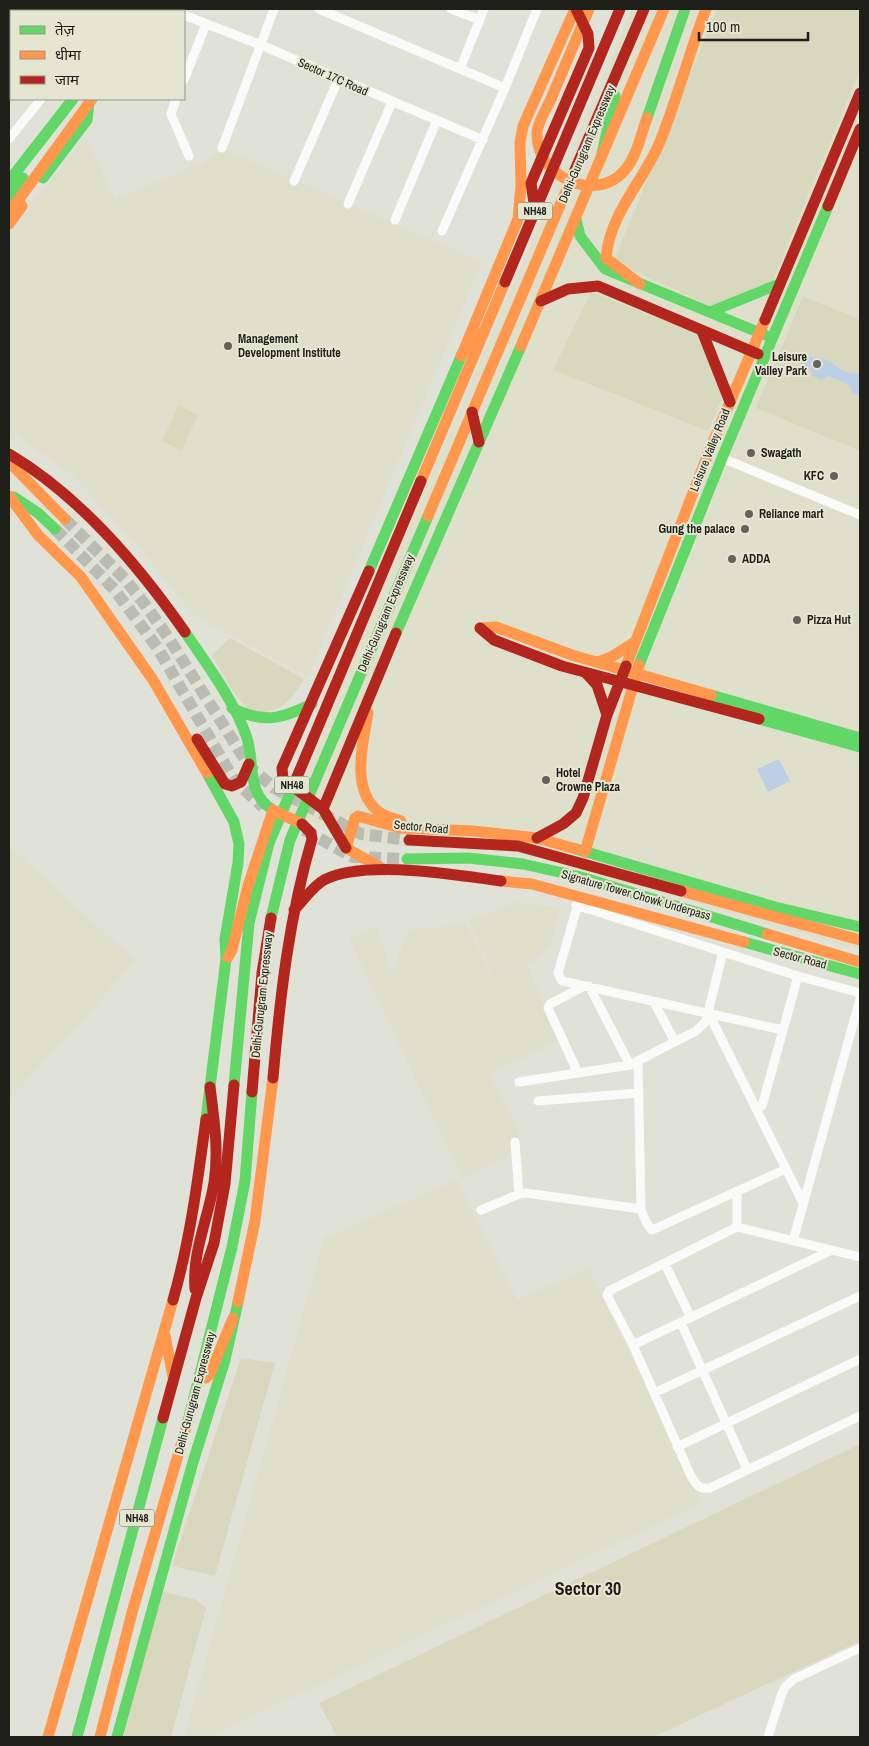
<svg xmlns="http://www.w3.org/2000/svg" width="869" height="1746" font-family="'Archivo Narrow','Noto Sans Devanagari',sans-serif">
  <rect width="100%" height="100%" fill="#e1e2d7"/>
  <path fill="#dee0cb" d="M632,9H860V950L517,853L363,844L289,813L378,598Z
    M86,138L115,200L202,163L222,148L482,262L308,677L193,615L146,556L72,475L9,430V230Z
    M9,846L136,961L9,1100Z
    M518,902L561,908L550,946L533,961L494,978L468,920Z
    M467,924L493,980L527,965L560,1040L489,1074L520,1132L509,1155L462,1178L349,938L376,926L392,974L408,930Z
    M457,1180L517,1300L589,1268L701,1503L209,1737H184L324,1238Z"/>
  <path fill="#d7d8be" d="M717,9H860V70L773,280L710,306L614,261Z
    M591,292L700,335L722,399L708,431L553,370Z
    M803,296L860,320V451L756,408Z
    M178,406L198,415L182,450L162,441Z
    M230,638L304,679C290,702 279,715 250,712L232,690L212,655Z
    M241,1358L275,1363L215,1576L172,1566Z
    M860,1444V1641L653,1737H337L319,1703Z
    M161,1591L197,1600L206,1608L171,1737H123Z"/>
  <path fill="#bdcfe7" d="M798,351L815,358C829,354 842,378 860,373V396L852,393L849,385L829,376L821,380L813,376L809,368L793,361Z
    M779,759L790,781L768,792L757,769Z"/>
  <g fill="none" stroke-linecap="round" stroke-linejoin="round">
    <path stroke="#babbb1" stroke-width="12" stroke-dasharray="12 6" stroke-linecap="butt" d="M65,519L125,579L146,606L168,637L249,766L274,788L361,834L409,840
      M55,529L114,589L157,647L234,780L263,807
      M304,830L353,857L407,859"/>
    <path stroke="#fafbf9" stroke-width="9" d="M319,9L505,88
      M451,9L480,20
      M23,11L29,9
      M184,15L261,45L483,140
      M9,18L11,16
      M9,28L11,24
      M460,69L484,9
      M184,80L206,24
      M176,99L171,114L189,156
      M9,139L41,99
      M222,148L274,9
      M294,181L338,80
      M348,204L392,102
      M395,220L437,120
      M442,231L505,88L537,9
      M722,458L860,515
      M580,897L558,973L562,981L783,1030
      M576,905L798,976L860,993
      M589,986L630,1065
      M654,1002L675,1042
      M708,1012L803,1203
      M638,1062L641,1209L646,1222L652,1230L786,1169
      M578,1073L548,1008L550,1004L584,986
      M519,1082L630,1065L696,1031L706,1021L723,952
      M538,1101L638,1093
      M762,1106L798,976
      M515,1142L519,1194
      M737,1191V1227
      M481,1210L519,1194L526,1193L641,1209
      M793,1241L860,999
      M860,1257L737,1227L609,1291L607,1295L633,1345L690,1474C696,1484 698,1490 710,1488L860,1416
      M665,1264L691,1318
      M681,1323L747,1469
      M633,1345L832,1250
      M654,1393L860,1296
      M677,1447L860,1359
      M768,1737L781,1696L785,1687L794,1679L860,1648"/>
    <path stroke="#63d668" stroke-width="11" d="M647,118L685,9
      M601,158L615,96
      M43,178L87,120L89,103
      M9,181L73,99
      M9,197L23,178
      M576,219L580,236L605,269L765,335
      M710,312L779,284
      M14,497L38,513L55,529
      M369,571L463,352
      M185,632C207,665 234,700 247,738C255,764 246,794 273,810
      M396,633L521,346
      M639,665L722,458L828,206
      M711,695L860,738
      M232,708C264,724 281,719 312,704
      M759,719L860,747
      M576,849L775,907L860,927
      M407,859L468,858L523,864L581,877L767,934
      M271,918L290,840L428,516
      M744,942L860,974
      M234,1085L249,923L269,843L297,777
      M206,1119L226,959L225,939L238,863L239,844L234,822L207,773
      M188,1421L232,1247L245,1181L252,1092
      M77,1737L163,1418
      M117,1737L193,1462L225,1360L238,1302"/>
    <path stroke="#ff974d" stroke-width="11" d="M589,9C576,40 563,70 550,101C546,110 538,122 537,132C535,174 589,201 619,176C636,162 640,137 647,118
      M169,11L171,9
      M9,213L92,99
      M9,224L22,206
      M640,284L606,258C610,213 642,183 659,144C677,100 689,53 706,9
      M521,346L664,9
      M463,352L518,219L521,186L520,143L523,126L575,9
      M461,356L476,332
      M9,462L65,519
      M421,481L505,282
      M9,496L38,535L81,577L153,680L207,773
      M428,516L575,170
      M480,628L496,627L572,655L711,695
      M598,662L613,656L635,642
      M626,666L710,449L765,320
      M368,713C363,743 350,790 379,812C385,817 394,818 401,821
      M346,848L355,818L358,816L400,828L473,831L537,838L576,849
      M346,848L385,870
      M585,852L639,665
      M501,881L532,884L744,942
      M681,891L860,940
      M767,934L860,962
      M228,957L232,950L248,886L273,810L302,824
      M238,1302L255,1221L273,1078
      M165,1335L173,1377
      M206,1378L210,1374L233,1318
      M48,1737L173,1300
      M100,1737L133,1609L188,1421"/>
    <path stroke="#b3261e" stroke-width="11" d="M575,170L644,9
      M828,206L860,129
      M535,210L531,183L589,48L588,34L576,9
      M505,282L620,9
      M541,301L568,289L598,286L758,354
      M765,320L860,93
      M702,331L730,402
      M472,412L479,442
      M9,454C80,496 138,565 185,632
      M480,628L494,640L562,666L759,719
      M586,673L597,685L607,715
      M197,739L225,784L232,786L241,782L249,764
      M297,777L421,481
      M323,809L396,633
      M537,838L563,824L576,813L583,798L607,715L626,666
      M409,840L518,846L681,891
      M346,848L323,809L283,779L282,768L369,571
      M294,910C303,901 313,886 324,880C365,859 455,875 501,881
      M273,1078C280,997 289,917 312,839L311,833L302,824
      M252,1092L262,973L271,918
      M195,1289C192,1252 208,1219 214,1183C219,1151 214,1119 210,1087
      M173,1300C190,1241 198,1179 206,1119
      M163,1418L196,1298L214,1243L225,1184L234,1085"/>
  </g>
  <g fill="#62635b" stroke="#e5e6d2" stroke-width="2">
    <circle cx="228" cy="346" r="5"/>
    <circle cx="817" cy="364" r="5"/>
    <circle cx="751" cy="453" r="5"/>
    <circle cx="834" cy="476" r="5"/>
    <circle cx="749" cy="514" r="5"/>
    <circle cx="745" cy="529" r="5"/>
    <circle cx="732" cy="559" r="5"/>
    <circle cx="797" cy="620" r="5"/>
    <circle cx="546" cy="780" r="5"/>
  </g>
  <g text-anchor="middle" dominant-baseline="central" stroke-width="4" stroke-linejoin="round" paint-order="stroke">
    <g fill="#e5e6d2" stroke="#5a5b50" stroke-width="1">
      <rect x="517.5" y="202.5" width="35" height="17" rx="4"/>
      <rect x="274.5" y="776.5" width="35" height="17" rx="4"/>
      <rect x="119.5" y="1509.5" width="35" height="17" rx="4"/>
    </g>
    <g font-size="11" font-weight="bold" fill="#1e1f18">
      <text x="535" y="211">NH48</text>
      <text x="292" y="785">NH48</text>
      <text x="137" y="1518">NH48</text>
    </g>
    <g font-size="12" fill="#1e1f18" stroke="#e5e6d2">
      <text transform="translate(333 77) rotate(24)">Sector 17C Road</text>
      <text transform="translate(587 144) rotate(-67)">Delhi-Gurugram Expressway</text>
      <text transform="translate(710 450) rotate(-68)">Leisure Valley Road</text>
      <text transform="translate(386 613) rotate(-67)">Delhi-Gurugram Expressway</text>
      <text transform="translate(421 827) rotate(5)">Sector Road</text>
      <text transform="translate(636 895) rotate(16)">Signature Tower Chowk Underpass</text>
      <text transform="translate(800 958) rotate(15)">Sector Road</text>
      <text transform="translate(262 995) rotate(-84)">Delhi-Gurugram Expressway</text>
      <text transform="translate(195 1393) rotate(-75)">Delhi-Gurugram Expressway</text>
    </g>
    <g font-size="12" font-weight="bold" fill="#1e1f18" stroke="#e5e6d2" text-anchor="start">
      <text x="238" y="339">Management<tspan x="238" dy="14">Development Institute</tspan></text>
      <text x="807" y="357" text-anchor="end">Leisure<tspan x="807" dy="14">Valley Park</tspan></text>
      <text x="761" y="453">Swagath</text>
      <text x="824" y="476" text-anchor="end">KFC</text>
      <text x="759" y="514">Reliance mart</text>
      <text x="735" y="529" text-anchor="end">Gung the palace</text>
      <text x="742" y="559">ADDA</text>
      <text x="807" y="620">Pizza Hut</text>
      <text x="556" y="773">Hotel<tspan x="556" dy="14">Crowne Plaza</tspan></text>
    </g>
    <g font-size="18" font-weight="bold" fill="#1e1f18" stroke="#e5e6d2">
      <text x="588" y="1588">Sector 30</text>
    </g>
  </g>
  <rect width="869" height="1746" fill="none" stroke="#1e1f18" stroke-width="20"/>
  <rect x="10" y="10" width="175" height="90" fill="#e5e6d2" stroke="#959688"/>
  <rect x="20" y="26" width="25" height="8" fill="#63d668" stroke="#959688"/>
  <text x="55" y="35" font-size="15" fill="#1e1f18">तेज़</text>
  <rect x="20" y="51" width="25" height="8" fill="#ff974d" stroke="#959688"/>
  <text x="55" y="60" font-size="15" fill="#1e1f18">धीमा</text>
  <rect x="20" y="76" width="25" height="8" fill="#b3261e" stroke="#959688"/>
  <text x="55" y="85" font-size="15" fill="#1e1f18">जाम</text>
  <path d="M699 32v8h109v-8" fill="none" stroke="#1e1f18" stroke-width="2.5"/>
  <text x="706" y="32" font-size="15" fill="#1e1f18" stroke="#e5e6d2" stroke-width="4" paint-order="stroke">100 m</text>
</svg>
